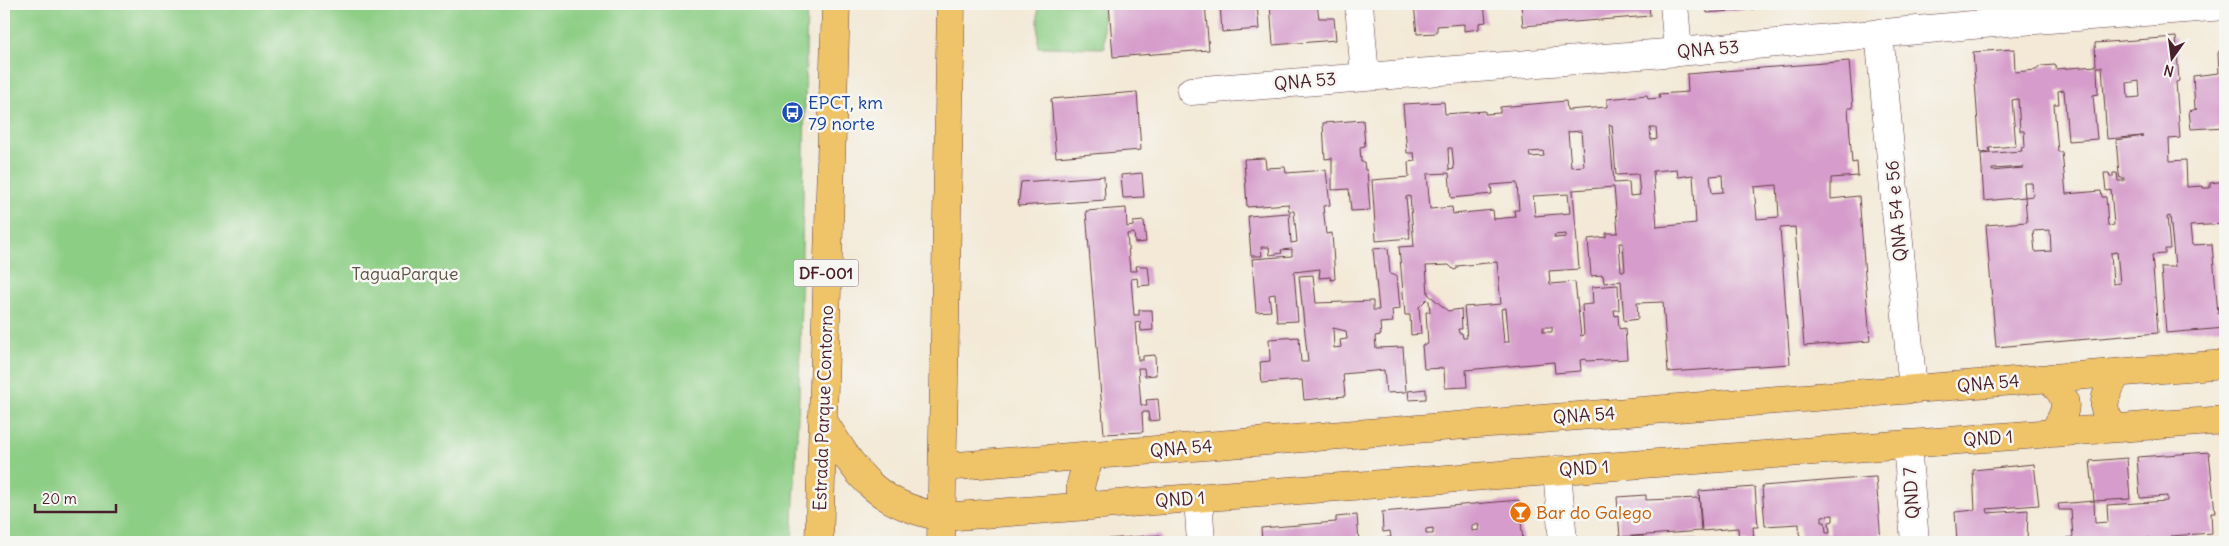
<svg xmlns="http://www.w3.org/2000/svg" width="2229" height="546" font-family="Delius,sans-serif">
  <rect width="100%" height="100%" fill="#f6f6f2"/>
  <filter id="ink" filterUnits="userSpaceOnUse"><feTurbulence type="fractalNoise" baseFrequency=".02" numOctaves="2"/><feDisplacementMap in="SourceGraphic" scale="10" xChannelSelector="R" yChannelSelector="G"/><feConvolveMatrix kernelMatrix="1 2 1 2 8 2 1 2 1" color-interpolation-filters="sRGB"/></filter>
  <filter id="wash" filterUnits="userSpaceOnUse"><feTurbulence type="fractalNoise" baseFrequency=".0096" numOctaves="4" result="noise"/><feDisplacementMap in="SourceGraphic" scale="20" xChannelSelector="R" yChannelSelector="G"/><feGaussianBlur stdDeviation="1.12" result="paint"/><feColorMatrix in="noise" values="0 0 0 0 0 0 0 0 0 0 0 0 0 0 0 0 0 1.4 0 .05"/><feComposite in="paint" operator="in"/></filter>
  <g filter="url(#wash)">
    <rect width="100%" height="100%" fill="#f3e9d6"/>
    <path fill="#8dce85" stroke="#6c7658" d="M4,4H807L799,396L792,542H4Z
      M1038,4H1102L1105,48L1038,47Z"/>
    <g id="blocks">
      <path fill="#d69ccb" fill-rule="evenodd" d="M1109,4H1205L1209,50L1113,57Z
        M1220,4H1257L1259,29L1222,32Z
        M1270,4H1317L1319,18H1334L1336,40L1273,45Z
        M1414,4H1484L1486,22L1479,23V29L1464,31V24L1437,26V33L1417,34Z
        M1521,4H1649L1650,16L1523,26Z
        M1706,4H1754V9L1707,13Z
        M2176,37L2179,81L2176,82L2180,138L2169,139L2170,161L2186,160L2187,187L2203,186V188H2210V183L2225,181V224L2190,226L2192,245L2212,244L2218,314L2225,313V328L2166,333L2161,267H2175L2170,216L2167,217L2170,249H2165V254L2152,255L2158,333L1996,347L1986,225L2027,222L2025,197L2033,196L2032,183H2024L2025,197L1984,201L1981,154L2022,151L2021,148L2025,147L2024,131H2020L2018,99L2012,100L2016,146L1989,148L1990,152L1980,153L1973,52L2014,49L2015,72L2036,70L2041,66L2055,65L2056,69L2096,66L2095,43ZM2097,67H2102L2107,139L2143,136L2116,140L2119,174L2120,178H2124V181H2118L2117,173H2113V177H2110L2109,173H2104L2106,191L2111,190L2114,225L2108,226L2106,197H2102L2101,191L2066,194L2062,152H2058L2054,104H2059L2058,91L2064,90L2068,141L2097,139L2093,95L2098,94ZM2139,81L2140,97L2128,98L2127,83ZM2023,167V168L1992,171V169ZM2050,230L2051,251L2035,252L2033,231ZM2117,252L2120,283L2113,284L2111,253Z
        M2222,47H2225V127L2191,129L2189,111L2197,109H2195L2193,76L2219,73L2218,53Z
        M1849,61L1853,108H1848L1852,163L1857,162L1858,176L1831,178V199L1859,196L1870,341L1804,346L1795,227L1780,228L1790,364L1668,372L1663,302L1637,303L1638,319L1624,321L1621,281L1604,283L1603,275L1591,276L1588,239L1606,237V233H1618L1614,187L1573,190L1579,269L1549,271L1550,284L1575,282L1581,336L1584,335L1582,305L1593,304L1592,287L1618,285L1619,310H1614L1615,316L1618,315L1619,329L1625,328L1627,359L1586,361V359L1580,360L1581,371L1555,373L1554,362L1466,370L1467,387L1445,388L1444,368L1424,369L1422,345L1428,344L1426,312H1430L1429,301L1427,299L1419,307L1421,334L1411,335L1410,315H1405L1399,247L1414,246L1410,196L1406,197L1410,238L1376,241V239L1372,180L1409,177L1408,162L1415,161L1414,153H1407L1403,104L1444,102L1445,114L1485,111V114L1500,113V107L1566,101L1567,110L1607,107V99L1647,95L1648,99L1660,98L1659,94L1688,92L1687,74ZM1609,125H1612L1616,175L1638,174L1640,195L1630,196L1629,182L1614,183ZM1650,128H1656L1657,139L1651,140ZM1581,131L1584,166L1571,167L1568,132ZM1448,148H1452L1454,169L1449,170ZM1543,151L1544,156L1530,157L1529,152ZM1677,169L1678,177L1693,175L1696,223L1657,227L1653,171ZM1449,173L1451,198L1492,194L1491,185L1517,183L1519,210H1514L1515,217L1494,219L1493,210L1453,214L1452,207L1430,209L1427,174ZM1722,175L1723,192L1712,193L1710,176ZM1777,185L1779,217L1757,219L1754,187ZM1568,194L1570,213L1535,216L1533,196ZM1566,234V237L1555,238L1554,235ZM1619,243H1623L1625,271H1621ZM1497,262L1501,304L1464,307L1467,338H1463L1462,333H1459L1458,329H1462L1461,309L1448,311L1428,294L1426,266L1449,265L1454,270L1457,269V266ZM1506,308L1509,342H1504L1501,309ZM1543,327H1552V332H1543Z
        M1137,92L1141,150L1056,157L1051,99Z
        M1363,120L1365,146L1360,147L1361,162H1364L1365,170H1367L1370,210L1351,211L1349,189L1332,190V158L1325,159L1323,123Z
        M1265,158L1266,168L1285,167L1286,173L1326,170L1330,205L1323,206L1326,234L1332,233L1335,279L1331,280L1330,277L1319,278L1320,269L1294,272L1298,321L1277,322L1275,294L1269,295L1271,311L1256,312L1252,259L1292,256V249L1281,250L1282,253L1270,255L1269,247H1261L1262,256H1251L1248,216L1289,213L1291,243L1297,242L1294,211H1289L1288,204L1247,207L1244,159Z
        M1142,173L1144,197L1123,198L1121,175Z
        M1104,176L1105,200L1018,206L1021,182Z
        M1126,208L1127,227L1133,226V222L1144,221L1146,242L1135,243L1134,233L1127,234L1130,271H1137L1136,266H1148L1150,285L1138,286L1137,278L1131,279L1134,315H1139V310H1152L1153,330L1141,331L1140,322L1135,323L1138,360H1143V356L1155,355L1156,375L1145,376L1144,368H1138L1141,405H1147L1146,400L1158,399L1160,420L1149,421L1148,412H1142L1143,432L1104,434L1086,211Z
        M1388,248L1390,274L1397,276L1400,309L1392,310L1393,322L1380,323L1381,335L1375,336L1376,348L1403,347L1406,392L1386,393L1384,370L1343,374L1345,396L1304,400L1302,380L1262,383L1260,362L1270,361L1269,339L1299,337L1301,362H1308L1299,276L1313,275L1316,303L1373,301V310H1379L1373,249ZM1333,328L1346,331L1347,339L1340,340L1341,347L1334,348Z
        M1426,389V399L1409,400L1408,391Z
        M2209,452L2215,513H2211L2212,533L2171,536L2172,542H2150V538L2130,540L2131,542H2067V538L2073,537L2071,510H2059L2058,504L2094,501L2095,523L2108,522L2107,505L2167,501V496L2140,498L2137,457Z
        M2127,458L2130,499L2094,501L2090,461Z
        M2034,464L2039,505L1987,509L1988,513L2028,510L2027,542H1957L1955,512L1975,510L1973,470Z
        M1874,477H1876L1881,542H1800L1799,524L1765,526L1762,486ZM1833,515V521L1829,522L1830,533H1826L1825,522H1822V516Z
        M1755,487L1758,527H1753L1754,542H1739L1738,528L1702,531L1699,491Z
        M1646,495V500L1699,498L1701,531L1620,537L1617,497Z
        M1519,500L1523,542H1384V538L1391,537L1390,531L1383,532L1382,512ZM1478,524L1479,530L1472,531V525ZM1433,528V534H1426V529Z
        M1357,515L1359,542H1262L1261,528L1336,522V517Z
        M1160,535L1163,542H1080V541Z
        M1643,536L1644,542H1601V539Z
        M1695,538L1696,542H1647V541Z"/>
    </g>
  </g>
  <g filter="url(#ink)">
    <use href="#blocks" fill-opacity="0" stroke="#633d45" stroke-width="1"/>
    <g fill="none" stroke-linecap="round" stroke-linejoin="round">
      <defs>
        <path id="minor" d="M1359,4L1365,76
          M1674,4L1678,52
          M1879,33L1913,389
          M1191,91L1678,52L1994,23L2225,6
          M1907,444L1915,542
          M1557,470L1563,542
          M1198,498L1201,542"/>
        <path id="major" d="M2049,378C2070,401 2069,407 2053,433
          M2116,428C2096,408 2106,395 2117,373
          M1091,455C1088,465 1078,482 1081,494C1082,499 1088,502 1092,506
          M944,467L2225,364
          M943,517L2225,420"/>
        <path id="highway" d="M822,419C857,474 874,505 943,517
          M819,542L836,4
          M941,542L951,4"/>
      </defs>
      <use href="#minor" stroke="#633d45" stroke-width="29"/>
      <use href="#major" stroke="#633d45" stroke-width="29"/>
      <use href="#highway" stroke="#633d45" stroke-width="29"/>
      <use href="#minor" stroke="#fff" stroke-width="28"/>
      <use href="#major" stroke="#efc469" stroke-width="28"/>
      <use href="#highway" stroke="#efc469" stroke-width="28"/>
    </g>
  </g>
  <defs>
    <symbol id="bus-disc" viewBox="-11 -11 22 22"><circle r="9.5" fill="#1a4fb4" stroke="#f6f6f2"/><path d="M-5-6H5V4H4V6H2V4H-2V6H-4V4H-5ZM-3.5-4V0h7V-4ZM-3.5 1.2v1.5H-2V1.2ZM2 1.2v1.5H3.5V1.2Z" fill="#fff"/></symbol>
    <symbol id="bar-disc" viewBox="-11 -11 22 22"><circle r="9.5" fill="#e8710a" stroke="#f6f6f2"/><path d="M-6-5H6L.8 .8V4.5H3.5V6h-7V4.5H-.8V.8Z" fill="#fff"/></symbol>
  </defs>
  <g fill-rule="evenodd">
    <use href="#bus-disc" x="780" y="100" width="25" height="25"/>
    <use href="#bar-disc" x="1508" y="500" width="25" height="25"/>
  </g>
  <g text-anchor="middle" dominant-baseline="central" stroke-width="5" stroke-linejoin="round" paint-order="stroke">
    <rect fill="#f6f6f2" stroke="#7e6067" stroke-width="1" x="793.5" y="259.5" width="65" height="27" rx="4"/>
    <g font-size="16" font-weight="bold" fill="#4a1f2b">
      <text x="826" y="273">DF-001</text>
    </g>
    <g font-size="18" fill="#4a1f2b" stroke="#f6f6f2">
      <text transform="translate(1708 49) rotate(-5)">QNA 53</text>
      <text transform="translate(1305 81) rotate(-5)">QNA 53</text>
      <text transform="translate(1896 211) rotate(-95)">QNA 54 e 56</text>
      <text transform="translate(1988 383) rotate(-5)">QNA 54</text>
      <text transform="translate(823 408) rotate(-88)">Estrada Parque Contorno</text>
      <text transform="translate(1584 415) rotate(-4)">QNA 54</text>
      <text transform="translate(1988 438) rotate(-4)">QND 1</text>
      <text transform="translate(1181 448) rotate(-5)">QNA 54</text>
      <text transform="translate(1584 468) rotate(-4)">QND 1</text>
      <text transform="translate(1911 493) rotate(-94)">QND 7</text>
      <text transform="translate(1180 499) rotate(-4)">QND 1</text>
    </g>
    <g font-size="18" fill="#164399" stroke="#f6f6f2" text-anchor="start">
      <text x="808" y="102">EPCT, km<tspan x="808" dy="21">79 norte</tspan></text>
    </g>
    <g font-size="18" fill="#5e5446" stroke="#f6f6f2">
      <text x="405" y="273">TaguaParque</text>
    </g>
    <g font-size="18" fill="#c56008" stroke="#f6f6f2" text-anchor="start">
      <text x="1536" y="512">Bar do Galego</text>
    </g>
  </g>
  <rect width="2229" height="546" fill="none" stroke="#f6f6f2" stroke-width="20"/>
  <g transform="translate(2172 58) rotate(194)" stroke="#f6f6f2" stroke-width="4" paint-order="stroke">
  <path d="M0-4L9 19L0 12L-9 19Z" fill="#4a1f2b"/>
  <text y="-8" font-size="14" font-weight="bold" text-anchor="middle" fill="#4a1f2b">N</text>
  </g>
  <path d="M35 504v8h81v-8" fill="none" stroke="#4a1f2b" stroke-width="2.5"/>
  <text x="42" y="504" font-size="15" fill="#4a1f2b" stroke="#f6f6f2" stroke-width="4" paint-order="stroke">20 m</text>
</svg>
